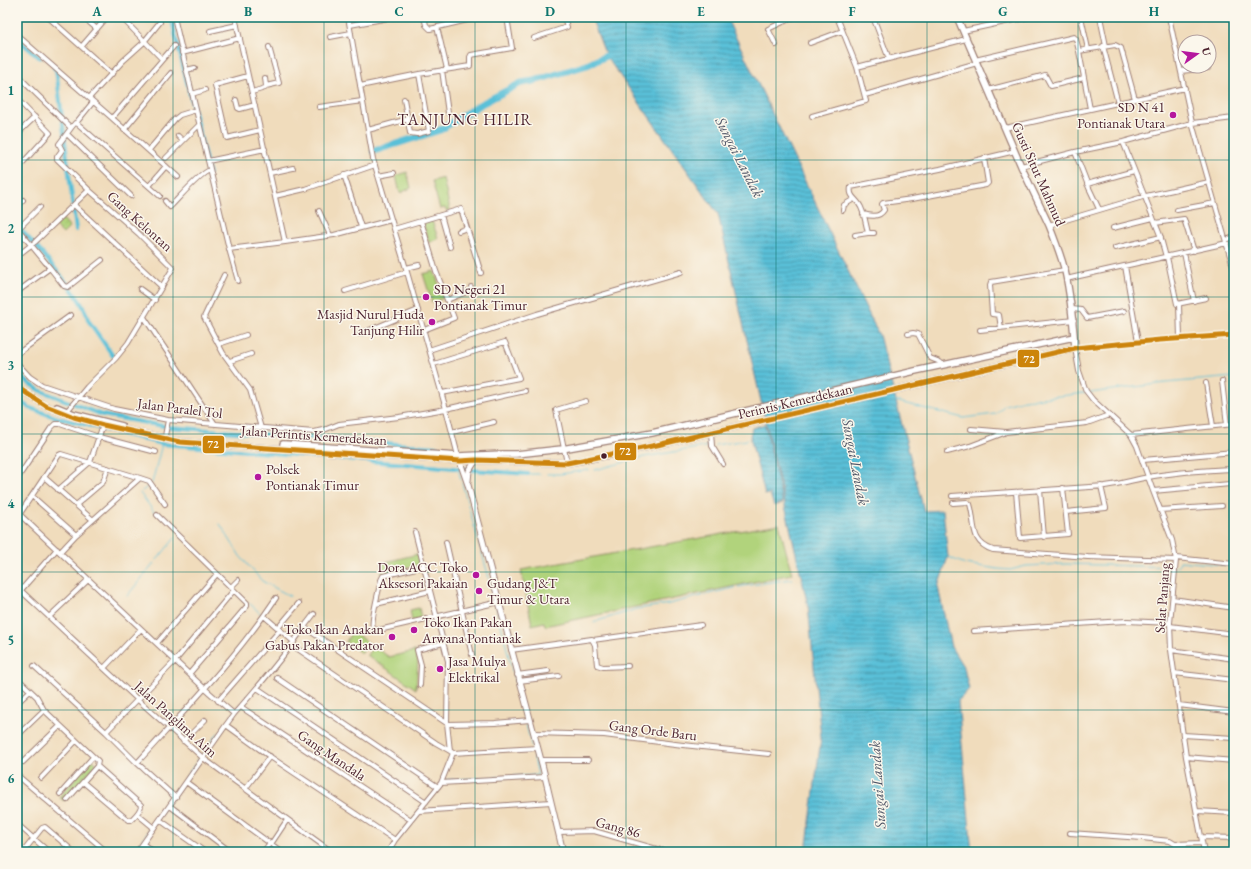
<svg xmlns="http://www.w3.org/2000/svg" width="1251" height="869" font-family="'EB Garamond',serif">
  <defs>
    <pattern id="garden-furrows" width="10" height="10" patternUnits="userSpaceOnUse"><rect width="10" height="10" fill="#b1d37c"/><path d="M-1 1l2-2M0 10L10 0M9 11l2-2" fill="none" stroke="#9ab56b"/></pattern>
    <pattern id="water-rules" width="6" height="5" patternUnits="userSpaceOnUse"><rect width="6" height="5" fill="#5ac0d8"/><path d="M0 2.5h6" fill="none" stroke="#4c9baf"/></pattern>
  </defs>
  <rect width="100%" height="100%" fill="#fbf7ec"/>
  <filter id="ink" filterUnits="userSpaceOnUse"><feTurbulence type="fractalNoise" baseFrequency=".025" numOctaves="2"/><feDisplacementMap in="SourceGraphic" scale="8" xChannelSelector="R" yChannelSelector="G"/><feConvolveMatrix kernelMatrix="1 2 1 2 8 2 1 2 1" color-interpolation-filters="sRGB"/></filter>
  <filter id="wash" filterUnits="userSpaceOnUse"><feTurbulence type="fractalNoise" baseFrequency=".012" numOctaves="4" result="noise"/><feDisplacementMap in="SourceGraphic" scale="16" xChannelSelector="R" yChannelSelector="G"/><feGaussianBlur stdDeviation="0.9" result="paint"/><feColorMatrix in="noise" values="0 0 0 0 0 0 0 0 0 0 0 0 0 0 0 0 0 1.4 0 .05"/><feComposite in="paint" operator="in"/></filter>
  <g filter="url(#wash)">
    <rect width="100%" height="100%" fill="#f0dcbc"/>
    <path fill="#b1d37c" stroke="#7e7954" d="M407,172L411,188L400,193L396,176Z
      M443,178L450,210L447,211L445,208L440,209L432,181Z
      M432,221L438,238L429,243L423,223Z
      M434,271L444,298L432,302L423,274Z
      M779,524L792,574L545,626L544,622L532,625L521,570Z
      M418,554L420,564L381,574L382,563Z
      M419,608L421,619L412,621L410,610Z
      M352,631L389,657L415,651L418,662L416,689L367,655L372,648L367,645L361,653L346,642Z"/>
    <path fill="url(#garden-furrows)" stroke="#7e7954" d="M63,219L70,227L63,234L55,226Z
      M92,759L97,764L64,801L59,797Z"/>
    <path fill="url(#water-rules)" stroke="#527082" d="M591,17H726L879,335L924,511L943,510L948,557L938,587L951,647L964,668L969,689L958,701L972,852H806L821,738L808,606L718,214L606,56Z
      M765,424L783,503L774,506L770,494L765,495L750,437L752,428Z"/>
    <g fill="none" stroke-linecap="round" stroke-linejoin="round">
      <path stroke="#5ac0d8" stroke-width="1" d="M1090,393L1165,383L1234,377
        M895,401L963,418L995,414L1005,405L1024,400L1086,393
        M715,445L747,440
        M458,469L495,599
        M595,470L644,457L709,446
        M528,474H540
        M547,474H560L589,470
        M152,483L162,444
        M142,491L150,485
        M140,493L155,513
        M220,524L240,556L262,581L290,596
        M948,557L965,564L998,569L1010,570L1026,566L1065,564L1175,567
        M1178,567L1180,561L1234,566
        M127,596L175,538
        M248,602L261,614
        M496,605L524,718
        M594,622L637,609L669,604L712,593L743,586L792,579
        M526,724L532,747
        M202,754L218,733
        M444,780L538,775L533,753
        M175,794L199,758
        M153,823L172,798
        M134,852L149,830"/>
      <path stroke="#5ac0d8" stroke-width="4" d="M171,17L209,173
        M17,39L40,58
        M54,68L56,69L76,230
        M17,225C33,244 86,299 88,320L113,356
        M17,375L39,390L102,415L169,427L437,447
        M17,400L30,408L55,417L162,444L467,469
        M472,470L528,474"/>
      <path stroke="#5ac0d8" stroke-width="7" d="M374,151L440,130L481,104L521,83L534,81L587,65L606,56"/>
    </g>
  </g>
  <g filter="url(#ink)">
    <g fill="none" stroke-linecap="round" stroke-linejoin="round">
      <defs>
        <path id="minor" d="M48,17L112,74
          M83,17L97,29
          M121,17L162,59
          M174,17L229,249L285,242
          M235,17L285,242L334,235L391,220
          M348,17L373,159L407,272L446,409L458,456
          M424,17L426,25L430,29L480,17
          M873,17L889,59
          M1081,17L1088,49
          M1100,17L1106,46
          M1169,17L1192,123L1234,270
          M350,25L394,17
          M437,27L447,69
          M210,31L237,25
          M963,31L1029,17
          M17,35L112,118L178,177
          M330,37L351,33
          M534,38L567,27L564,17
          M810,43L842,31
          M776,45L768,29L794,17
          M82,46L107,17
          M1103,46L1118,103
          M1079,51L1090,109
          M182,53L240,38
          M975,60L1074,37L1076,39L1079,51L1115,45L1121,48L1135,99
          M857,67L966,39
          M186,70L195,68
          M442,70L448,113
          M1181,71L1208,68
          M17,75L71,128L59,144L62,150L57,157V159L89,190L139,234L173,268L128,343L116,358L87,387L67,411
          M248,76L215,85L227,138L260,130
          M266,86L279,83L269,47
          M360,86L419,74L470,66V57L471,55L512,48L507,17
          M988,90L1042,76L1045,75L1051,86L1084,78
          M252,92L265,88L266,86L265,78
          M192,94L205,90
          M865,95L977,63
          M89,98L123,61L143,43L160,22
          M17,99L50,133L17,169
          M404,99L410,133L417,134L429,131L419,74
          M236,100L238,108L240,109L255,105
          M319,107L362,101
          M812,116L866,101L857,67L837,17
          M112,118L174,46
          M76,123L93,102
          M71,128L75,123L78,124L160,196
          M1005,128L1185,88
          M124,130L171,73
          M368,130L408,119
          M17,134L35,117
          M67,134L131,196
          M178,136L183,141L199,125
          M1123,142L1160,235L1166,257
          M149,150L175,119L180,115L196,110
          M17,151L19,153
          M1075,152L1089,188L1099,209
          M166,158L183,141
          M208,161L265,149
          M1021,166L1075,152L1123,142L1192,123L1234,118
          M270,173L293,168
          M344,175L361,227
          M378,176L394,173
          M1087,184L1134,171
          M149,186L166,166
          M275,196L305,189L375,165
          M165,201L170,207C179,198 200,173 210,170
          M74,205L162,287
          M17,206L23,200
          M843,210L844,205L854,199
          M1177,210L1215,203
          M319,211L330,235
          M863,214C870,216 879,218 884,210L882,204L883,203L912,199L986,185L988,183L984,158
          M441,215L450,247
          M421,221L436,271L454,318L424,330
          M1155,223L1184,219L1194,251
          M1049,225L1146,196L1209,182
          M17,228L50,268L17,292
          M1113,228L1153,218
          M18,229L40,207
          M394,229L461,209L481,273
          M459,231L467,228
          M874,233H868C866,225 864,210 859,204C855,198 849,196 851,187L940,169L1015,151
          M855,235L868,233
          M1226,240L1234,237
          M1115,248L1161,237
          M229,249L238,281
          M1184,253L1194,301
          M17,256L35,242L89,190
          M1167,257L1177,304L1206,298
          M1125,266L1138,342
          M50,268L64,286L68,287L102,260
          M406,268L419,265
          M224,275L204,317L223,353L250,390L261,428
          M1066,279L1227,243
          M140,289L155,300
          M345,291L407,272
          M447,300L471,290V287
          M1179,304L1180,338
          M1072,309L1081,310L1087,318L1124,311
          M144,317L215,424
          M1001,328L999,315L992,314L990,285L991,282L1065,270
          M980,330L1074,320
          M360,334L418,310
          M908,334L913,333L918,334L930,358L940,362L943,365
          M219,344L246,335
          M429,350L537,314L681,272
          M17,354L71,315
          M230,361L251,354
          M17,363L30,377L42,385L114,409L168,420L314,432L324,430L339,424L399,417L446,409L525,391
          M434,364L505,342L519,378L442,393
          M1222,381L1227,425
          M1206,383L1213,426
          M971,429L1006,432L1087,423L1109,415
          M452,432L494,422
          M711,432L712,446L723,464
          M1131,435L1234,424
          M165,436L168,420
          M947,452L970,446L1004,433
          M1143,460L1234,452
          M567,463L556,410L586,401
          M44,477L93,520
          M140,478L149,481L165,504
          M17,479L51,428L55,424H60L99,437L156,452
          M58,490L90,462L103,425
          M1040,490L1044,537
          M1153,491L1230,484
          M1016,492L1020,538L1068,534L1063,488
          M32,496L76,535
          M952,496L1105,486C1120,484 1133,480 1148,477C1176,472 1205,470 1234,469
          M953,503L967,502L970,504C976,523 969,542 993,550L1088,557L1176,560
          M76,505L103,482L108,468
          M1160,510L1222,506
          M17,512L204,688L234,714C259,686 283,658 304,627L448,724L495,723L530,720
          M1066,512L1106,508L1101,486
          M19,515L59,455L61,454L140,478L76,535L60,552
          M157,515L247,603V606L190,673
          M415,532L448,661L447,723L450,751L453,753
          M446,542L472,655
          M1176,558L1234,564
          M424,566L383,576L381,580C379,590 370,621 373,629L379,630L499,602
          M17,587L137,699L203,758L332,852
          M231,587L238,580
          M21,590L57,549
          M1173,599L1234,608
          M376,604L430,591
          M264,616L294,642
          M49,617L88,580
          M1170,626L1234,634
          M304,627L314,614
          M278,628L299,603
          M973,631L1108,622L1127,621L1170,623
          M593,640L701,625
          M157,643L217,574
          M292,645L436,743L450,751
          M511,650L592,639L595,645L597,665L603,667L628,666
          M1171,650L1234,659
          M34,666L106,732
          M104,668L141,629
          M1174,673L1234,680
          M517,675L548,671
          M17,678L37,697L44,710L98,761L97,766L67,800
          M277,678L438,787
          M519,681L559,676
          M420,685L421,665L417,650L443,643
          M257,688L426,802
          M218,701L280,630
          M17,703L30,691
          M1179,705L1234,712
          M241,707L411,820
          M226,725L234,714
          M534,733L604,735L683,745L769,754
          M1183,735L1234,738
          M17,736L44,710
          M183,741L190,734L192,733L205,720
          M453,753L538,748
          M1186,757L1234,761
          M541,760H588
          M23,762L60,726
          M137,763C185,710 236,658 276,598
          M17,775L107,852
          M41,778L76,741
          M83,782L128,820H131C135,816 141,811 141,805L97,766
          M186,782L282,852
          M441,783L545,777
          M245,789L270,756
          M60,794L93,757
          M176,798L137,763L106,732L175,661L234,590
          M170,806L231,852
          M419,811L551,802
          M1197,811L1234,813
          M137,814L154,828
          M160,820L205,852
          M17,824L49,852
          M559,832L594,831L667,852
          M1070,833L1142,838L1170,841L1175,844L1202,843
          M1201,837L1234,838
          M143,844L154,852
          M271,844L287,820
          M17,849L20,852
          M23,852L42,828L45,827L74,852
          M137,852L226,725L269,756L395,840
          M263,852L270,843
          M388,852L395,840L441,783L453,753
          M1204,852L1186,757L1171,650L1170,623L1176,560L1172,540L1153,491L1137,446L1131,435L1093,400L1086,391L1079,371L1075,348L1160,340L1234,335"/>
        <path id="major" d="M459,459L468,485L542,764L563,852
          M468,481L469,471L476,460"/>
        <path id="highway" d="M17,387L46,406L74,417L103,425L180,442L460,461L476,460L567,463L589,459L657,445L1075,348C1073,322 1071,297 1065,271C1061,256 1055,240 1049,225L1021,166L957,17
          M57,407L74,414L122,426
          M283,444L458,456L503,454H516L562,449L652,433L915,371L1074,337"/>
      </defs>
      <use href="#minor" stroke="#9d7e74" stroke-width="6"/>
      <use href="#major" stroke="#9d7e74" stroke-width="7"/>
      <use href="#highway" stroke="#9d7e74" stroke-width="8"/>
      <use href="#minor" stroke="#fff" stroke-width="4"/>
      <use href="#major" stroke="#fff" stroke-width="5"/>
      <use href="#highway" stroke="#fff" stroke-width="5.5"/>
      <defs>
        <path id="bus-1" d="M17,387L46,406L74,417L103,425L180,442L460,461L476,460L567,463L657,445L1075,348L1160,340L1234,335"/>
      </defs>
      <use href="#bus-1" stroke="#fbf7ec" stroke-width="8"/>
      <use href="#bus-1" stroke="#cc840b" stroke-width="5"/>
    </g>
  </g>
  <path fill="none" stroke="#0f766e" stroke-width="1" stroke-opacity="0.55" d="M173,17V852M324,17V852M475,17V852M626,17V852M776,17V852M927,17V852M1078,17V852M17,160H1234M17,297H1234M17,434H1234M17,572H1234M17,710H1234"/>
  <g fill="#b5179e" stroke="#fbf7ec" stroke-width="1.5">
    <circle cx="1173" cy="115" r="4"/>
    <circle cx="426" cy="297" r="4"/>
    <circle cx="432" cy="322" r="4"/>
    <circle cx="258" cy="477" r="4"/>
    <circle cx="476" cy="575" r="4"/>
    <circle cx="479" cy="591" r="4"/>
    <circle cx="414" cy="630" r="4"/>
    <circle cx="392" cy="637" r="4"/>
    <circle cx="440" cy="669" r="4"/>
  </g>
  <circle fill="#4a1f2b" stroke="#fbf7ec" stroke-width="1.5" cx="604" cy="456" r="3.5"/>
  <g text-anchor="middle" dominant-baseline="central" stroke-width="3" stroke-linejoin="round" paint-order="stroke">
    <g font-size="14" fill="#4a1f2b" stroke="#fbf7ec" text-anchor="start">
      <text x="1165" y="107" text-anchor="end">SD N 41<tspan x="1165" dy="16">Pontianak Utara</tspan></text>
      <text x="434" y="289">SD Negeri 21<tspan x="434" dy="16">Pontianak Timur</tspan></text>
      <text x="424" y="314" text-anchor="end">Masjid Nurul Huda<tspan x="424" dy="16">Tanjung Hilir</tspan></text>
      <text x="266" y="469">Polsek<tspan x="266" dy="16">Pontianak Timur</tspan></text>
      <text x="468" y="567" text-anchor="end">Dora ACC Toko<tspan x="468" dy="16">Aksesori Pakaian</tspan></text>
      <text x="487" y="583">Gudang J&amp;T<tspan x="487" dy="16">Timur &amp; Utara</tspan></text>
      <text x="422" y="622">Toko Ikan Pakan<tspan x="422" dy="16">Arwana Pontianak</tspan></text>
      <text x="384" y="629" text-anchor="end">Toko Ikan Anakan<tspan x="384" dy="16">Gabus Pakan Predator</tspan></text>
      <text x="448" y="661">Jasa Mulya<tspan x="448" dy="16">Elektrikal</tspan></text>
    </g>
    <g font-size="14" fill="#4a1f2b" stroke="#fbf7ec">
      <text transform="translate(1039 174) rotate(66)">Gusti Situt Mahmud</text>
      <text transform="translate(140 221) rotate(42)">Gang Kelontan</text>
      <text transform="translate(795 401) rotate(-13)">Perintis Kemerdekaan</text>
      <text transform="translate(180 408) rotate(7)">Jalan Paralel Tol</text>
      <text transform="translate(314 435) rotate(4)">Jalan Perintis Kemerdekaan</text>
      <text transform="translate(1162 598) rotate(-86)">Selat Panjang</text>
      <text transform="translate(176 719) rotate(42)">Jalan Panglima Aim</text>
      <text transform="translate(653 730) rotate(7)">Gang Orde Baru</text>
      <text transform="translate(332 755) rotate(34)">Gang Mandala</text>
      <text transform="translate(618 827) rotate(15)">Gang 86</text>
    </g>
    <g font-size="15" font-style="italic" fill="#505768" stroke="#fbf7ec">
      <text transform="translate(740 157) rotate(63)">Sungai Landak</text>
      <text transform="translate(856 462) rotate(79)">Sungai Landak</text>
      <text transform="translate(877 785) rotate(-94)">Sungai Landak</text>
    </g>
    <g font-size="16" letter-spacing="1" fill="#4a1f2b" stroke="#fbf7ec">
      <text x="465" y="119">TANJUNG HILIR</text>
    </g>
  </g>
  <g stroke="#fbf7ec" stroke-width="1.5">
    <rect x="1017" y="349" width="23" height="19" rx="4" fill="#cc840b"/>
    <rect x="202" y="435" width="23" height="19" rx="4" fill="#cc840b"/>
    <rect x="614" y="442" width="23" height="19" rx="4" fill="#cc840b"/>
  </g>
  <g font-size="11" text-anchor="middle" font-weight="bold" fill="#fff">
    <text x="1029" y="363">72</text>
    <text x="213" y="448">72</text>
    <text x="625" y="455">72</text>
  </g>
  <rect width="1251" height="869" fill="none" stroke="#fbf7ec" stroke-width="44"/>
  <g transform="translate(1197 54) rotate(76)"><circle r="19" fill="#fbf7ec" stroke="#b4a19f"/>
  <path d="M0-3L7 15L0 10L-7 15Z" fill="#b5179e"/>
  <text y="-6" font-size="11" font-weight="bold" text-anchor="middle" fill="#4a1f2b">U</text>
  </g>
  <rect x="22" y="22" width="1207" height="825" fill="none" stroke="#0f766e" stroke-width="1.5"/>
  <g font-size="13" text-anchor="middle" font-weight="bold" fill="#0f766e">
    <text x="97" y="16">A</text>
    <text x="248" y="16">B</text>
    <text x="399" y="16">C</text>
    <text x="550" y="16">D</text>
    <text x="701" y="16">E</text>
    <text x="852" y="16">F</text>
    <text x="1003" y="16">G</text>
    <text x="1154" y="16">H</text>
    <text x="11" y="95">1</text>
    <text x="11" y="233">2</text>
    <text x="11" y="370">3</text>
    <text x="11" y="508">4</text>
    <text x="11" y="645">5</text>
    <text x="11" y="783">6</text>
  </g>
</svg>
